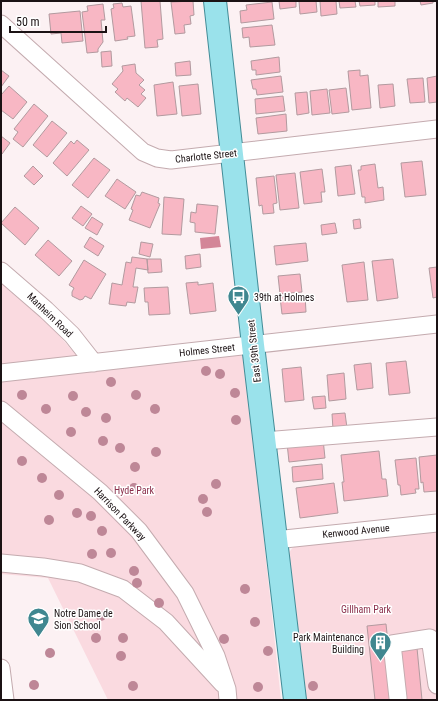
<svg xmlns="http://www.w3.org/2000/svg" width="438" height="701" font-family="'Roboto Condensed',sans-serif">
  <rect width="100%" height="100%" fill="#fcf1f3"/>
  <path fill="#fadae0" d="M1,282L50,325L90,371L244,353L281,700H108L48,578L1,574Z
    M437,530V700H306L289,558C289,552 290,549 296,546Z"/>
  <path fill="#d38698" d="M219,236L221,247L201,249L200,238Z"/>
  <path fill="#f8b7c4" stroke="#b29a9f" d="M141,1H160L163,39L157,40L158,47L145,48Z
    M193,1L194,15L190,16L191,24L184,25L185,33L175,34L171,2Z
    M279,1H296V7L280,9Z
    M299,1H316L317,12L300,14Z
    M320,1H336L337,14L321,16Z
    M339,1H355L356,7L340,8Z
    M359,1H375V5L360,6Z
    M378,1H395V6L378,7Z
    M420,1H433V3L421,5Z
    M272,2L274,19L241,23L240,11L247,10L246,5Z
    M122,3L123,7L131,6L135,36L127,37L128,39L115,41L111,9L114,8L113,4Z
    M103,4L105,20H101L103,42L98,49V52L87,53L82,12L88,11L87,6Z
    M80,11L83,41L62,43L61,33L51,34L49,14Z
    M272,25L275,45L250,47L249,37L243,38L242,28Z
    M111,51L112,66L102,67L101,52Z
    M279,57L280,72L256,75V70H252L251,61Z
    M190,61L191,75L176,76L175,63Z
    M135,64L136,73L144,80L139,85L145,90L141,94L146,98L138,107L127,98L125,101L115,92L118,89L112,84L123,71L122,66Z
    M1,70L9,76L1,87Z
    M360,70V76L368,75L371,108L352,110L348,71Z
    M281,76L283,92L257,95L256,89H253L251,80Z
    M437,76V102L429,103L427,78Z
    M423,78L425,102L410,103L407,79Z
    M173,82L177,114L157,116L154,85Z
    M198,84L201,114L182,116L179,86Z
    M393,84L395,106L380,108L378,85Z
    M9,86L27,102L13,119L1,110V95Z
    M346,88L349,112L332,114L329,90Z
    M327,89L330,113L312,115L310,91Z
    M307,92L309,113L297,115L295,93Z
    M283,96L285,111L256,114L255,99Z
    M34,104L48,116L23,147L13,139L18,132L14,129Z
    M286,114L287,131L258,134L256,118Z
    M52,121L67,133L47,157L33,145Z
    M1,136L10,143L2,154L1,153Z
    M77,140L89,150L67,176L53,163L71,141L74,144Z
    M94,158L110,170L88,198L72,185Z
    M422,161L426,195L405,197L401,163Z
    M375,164L378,188L383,187L384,200L365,203V197H362L358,170H361V166Z
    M351,165L355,194L338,196L335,167Z
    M33,166L43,176L34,185L24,176Z
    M322,169L325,192H321L322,202L304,204L300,172Z
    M295,173L299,208L280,210L276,175Z
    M274,176L277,203L273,204L274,213L263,214L262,205L259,206L256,178Z
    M117,179L136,192L125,209L105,196Z
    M142,192L159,198L158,203L160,204L150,228L129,220L133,210L131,209L136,195L140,196Z
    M164,197L184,199L181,235L162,234Z
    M197,204L218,206L215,234L195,232V223L190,222L191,212L196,213Z
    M81,206L92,214L83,226L72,218Z
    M15,207L39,228L25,245L1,223Z
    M92,217L103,224L97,235L85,228Z
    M360,219L361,228L354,229L353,220Z
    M335,223L337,233L322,235L321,225Z
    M90,237L104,246L98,256L84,247Z
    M48,240L72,261L59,276L35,255Z
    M141,242L153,244L150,257L139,254Z
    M306,243L308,261L276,265L274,246Z
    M200,254L201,267L186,269L185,256Z
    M132,257L147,259L148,270L136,268L133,287H138L135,303L127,302L126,306L109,304L112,283L122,285L126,262L131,263Z
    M147,259H161L162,272L148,273Z
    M393,259L398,298L377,301L372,261Z
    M84,260L106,274L91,299L85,296L83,299L80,300L72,296V292L74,288L69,285Z
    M364,262L368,300L347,302L342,265Z
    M437,267V297L433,298L429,268Z
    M300,274L302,292L280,294L278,276Z
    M198,282V285L213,283L216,311L190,314L186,283Z
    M168,287L170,314L149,315L148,302H145L144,288Z
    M305,295L306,312L282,314L280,297Z
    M406,361L410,393L389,395L386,363Z
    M371,363L373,388L357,390L354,365Z
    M301,367L304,400L285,402L282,369Z
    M344,373L346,399L329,401L327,375Z
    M325,396L326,408L314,409L312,397Z
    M345,413L347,428L333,429L332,414Z
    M323,439L325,458L289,462L287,443Z
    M379,451L382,479H386L388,496L344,501L342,482H344L341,455Z
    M437,455V491L424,492L423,482L421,483L419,457Z
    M416,458L419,489H415L416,493L401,495L400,485H398L395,460Z
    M322,464L323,479L293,482L292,467Z
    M334,483L338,513L300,518L296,488Z
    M386,624L394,700H375L367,626Z
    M417,648L422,700H403L397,650Z"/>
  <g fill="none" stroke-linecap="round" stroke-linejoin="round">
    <defs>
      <path id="minor" d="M1,24L143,152L157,158L171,160L437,129
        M1,271L46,310L72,335L94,363
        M1,373L437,324
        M1,410L100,492L139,531L185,593L216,656L227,689L228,700
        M264,441L437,427
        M275,540L437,523
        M1,563L43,567L80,573L123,589L166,622L223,684
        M1,668L5,700
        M398,698L392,644L430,638L437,685"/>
      <path id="major" d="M215,1L253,345L295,700"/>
    </defs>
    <use href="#minor" stroke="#c4abaf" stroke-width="19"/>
    <use href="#major" stroke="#428c97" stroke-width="24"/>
    <use href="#minor" stroke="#fff" stroke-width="17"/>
    <use href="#major" stroke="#9ae2eb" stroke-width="22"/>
  </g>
  <g fill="#be8797">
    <circle cx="206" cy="371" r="5"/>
    <circle cx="220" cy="374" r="5"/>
    <circle cx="111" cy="382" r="5"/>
    <circle cx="235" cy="393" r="5"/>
    <circle cx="22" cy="395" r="5"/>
    <circle cx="136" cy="395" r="5"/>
    <circle cx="73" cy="396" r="5"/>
    <circle cx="46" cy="409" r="5"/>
    <circle cx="155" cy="409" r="5"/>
    <circle cx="86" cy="412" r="5"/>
    <circle cx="106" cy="418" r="5"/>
    <circle cx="236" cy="420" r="5"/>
    <circle cx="71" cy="432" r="5"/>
    <circle cx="103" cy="441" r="5"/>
    <circle cx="120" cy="448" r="5"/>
    <circle cx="156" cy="452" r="5"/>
    <circle cx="22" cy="461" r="5"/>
    <circle cx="135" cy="467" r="5"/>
    <circle cx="42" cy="478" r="5"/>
    <circle cx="216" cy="484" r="5"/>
    <circle cx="134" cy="488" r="5"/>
    <circle cx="59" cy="495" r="5"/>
    <circle cx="203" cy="499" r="5"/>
    <circle cx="207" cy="512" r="5"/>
    <circle cx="77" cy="513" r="5"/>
    <circle cx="91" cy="516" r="5"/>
    <circle cx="49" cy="520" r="5"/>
    <circle cx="102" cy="531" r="5"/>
    <circle cx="111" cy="553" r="5"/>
    <circle cx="92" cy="554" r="5"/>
    <circle cx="134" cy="571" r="5"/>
    <circle cx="137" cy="583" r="5"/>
    <circle cx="245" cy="589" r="5"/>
    <circle cx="159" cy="603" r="5"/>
    <circle cx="101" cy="616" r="5"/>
    <circle cx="255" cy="622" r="5"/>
    <circle cx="96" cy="638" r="5"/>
    <circle cx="123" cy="638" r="5"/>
    <circle cx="224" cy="639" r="5"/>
    <circle cx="268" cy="651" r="5"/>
    <circle cx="50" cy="653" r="5"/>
    <circle cx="121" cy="656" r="5"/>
    <circle cx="34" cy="685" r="5"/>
    <circle cx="133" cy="686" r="5"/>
    <circle cx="313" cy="686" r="5"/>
    <circle cx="258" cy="687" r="5"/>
  </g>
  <defs>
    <symbol id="bus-pin" viewBox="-11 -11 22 30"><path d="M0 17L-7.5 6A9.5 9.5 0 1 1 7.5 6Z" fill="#408790" stroke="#fff"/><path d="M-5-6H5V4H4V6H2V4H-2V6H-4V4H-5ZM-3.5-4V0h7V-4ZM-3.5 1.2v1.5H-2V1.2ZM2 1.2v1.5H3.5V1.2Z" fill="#fff"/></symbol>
    <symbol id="school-pin" viewBox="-11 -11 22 30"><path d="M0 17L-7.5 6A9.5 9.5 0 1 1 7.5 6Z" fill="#408790" stroke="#fff"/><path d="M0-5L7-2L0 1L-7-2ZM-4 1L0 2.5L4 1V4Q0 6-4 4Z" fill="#fff"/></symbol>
    <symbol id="building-pin" viewBox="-11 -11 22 30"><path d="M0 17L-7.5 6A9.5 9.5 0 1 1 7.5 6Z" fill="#408790" stroke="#fff"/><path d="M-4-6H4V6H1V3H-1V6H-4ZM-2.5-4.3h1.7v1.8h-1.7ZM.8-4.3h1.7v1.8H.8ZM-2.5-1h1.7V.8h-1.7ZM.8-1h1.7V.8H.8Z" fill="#fff"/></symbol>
  </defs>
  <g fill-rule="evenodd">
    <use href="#bus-pin" x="226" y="284" width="25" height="34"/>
    <use href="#school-pin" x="26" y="606" width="25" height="34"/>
    <use href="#building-pin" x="368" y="630" width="25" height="34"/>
  </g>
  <g text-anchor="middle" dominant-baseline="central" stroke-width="3" stroke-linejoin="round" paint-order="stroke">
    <g font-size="10" fill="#1b1214" stroke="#fff">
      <text transform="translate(206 156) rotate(-6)">Charlotte Street</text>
      <text transform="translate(50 315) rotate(44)">Manheim Road</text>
      <text transform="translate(207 350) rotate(-6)">Holmes Street</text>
      <text transform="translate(254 351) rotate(-96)">East 39th Street</text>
      <text transform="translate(120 514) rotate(46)">Harrison Parkway</text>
      <text transform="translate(356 531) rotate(-6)">Kenwood Avenue</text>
    </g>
    <g font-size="10" fill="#1b1214" stroke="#fff" text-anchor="start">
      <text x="254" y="297">39th at Holmes</text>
      <text x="54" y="613">Notre Dame de<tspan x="54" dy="12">Sion School</tspan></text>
      <text x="364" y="637" text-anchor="end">Park Maintenance<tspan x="364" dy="12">Building</tspan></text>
    </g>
    <g font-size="10" fill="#8b304c" stroke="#fff">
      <text x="134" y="490">Hyde Park</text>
      <text x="366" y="609">Gillham Park</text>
    </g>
  </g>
  <rect width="438" height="701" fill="none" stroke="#1b1214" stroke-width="4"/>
  <path d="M10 26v6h96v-6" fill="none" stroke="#1b1214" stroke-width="2"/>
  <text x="16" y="26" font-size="12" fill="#1b1214" stroke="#ffffff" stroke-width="3" paint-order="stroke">50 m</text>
</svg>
